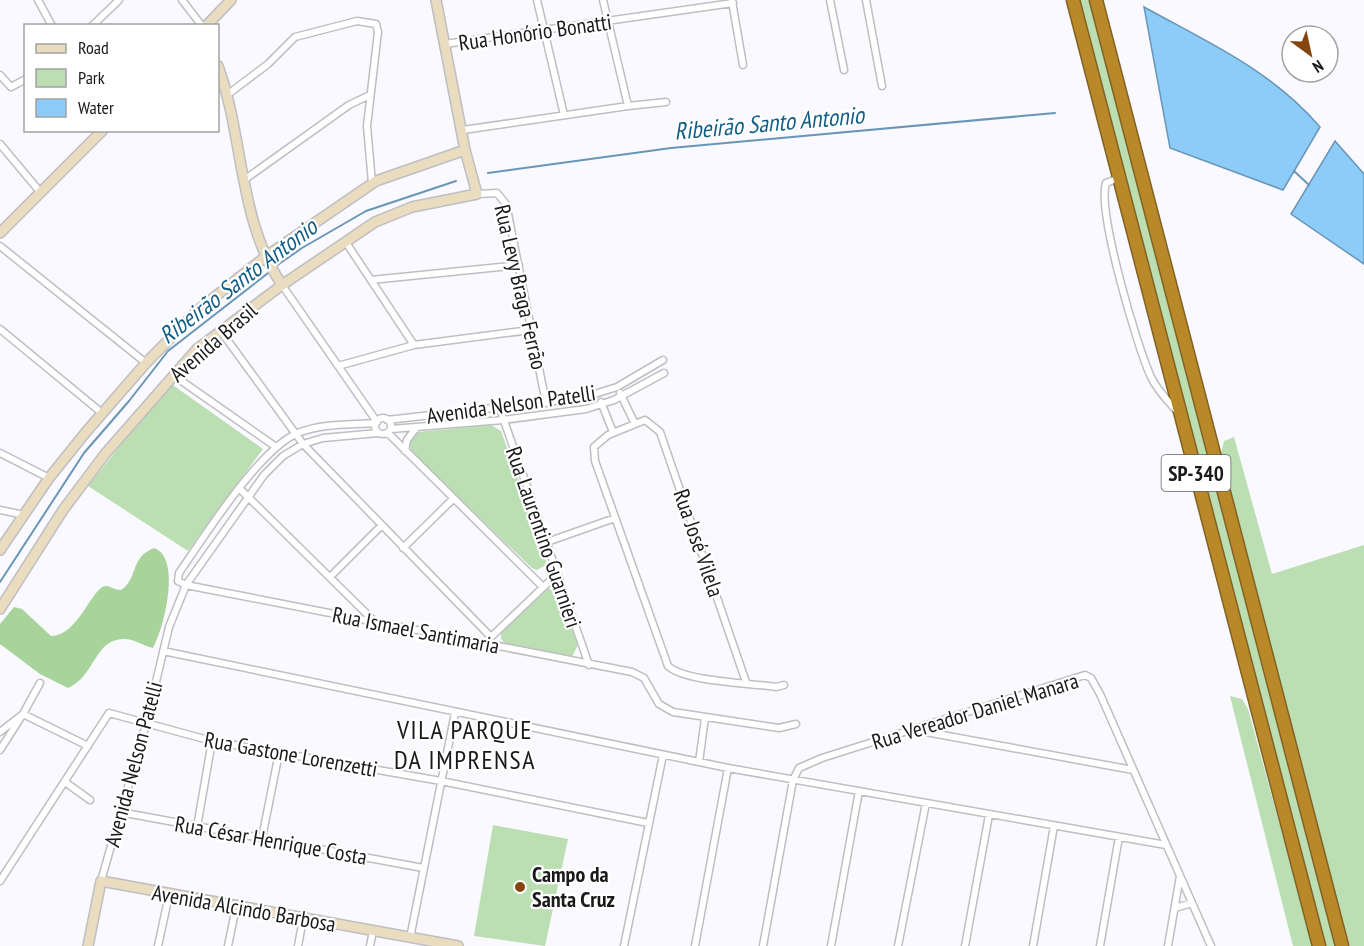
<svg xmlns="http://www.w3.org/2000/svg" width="1364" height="946" font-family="'PT Sans Narrow',sans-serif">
  <rect width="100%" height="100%" fill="#f9f9ff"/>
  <path fill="#bcdeb3" d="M1076,0H1092L1339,946H1323Z
    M170,383L263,449L188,551L88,486Z
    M491,425L501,431L546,555V565L537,570L532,568L413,454L408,441L417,432Z
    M1234,437L1272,574L1364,545V946H1350L1345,931L1221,453L1224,441Z
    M546,587L559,593L578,645L572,657L506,644L501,639V633Z
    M1230,696L1242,699L1248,709L1313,946H1293Z
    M493,825L568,839L545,946L474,936Z"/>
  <path fill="#a8d49c" d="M154,548C182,557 164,629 153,648C144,646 136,640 126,639C94,637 96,676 68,688L40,674L0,644V624L14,607L22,609L51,636C80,635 93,583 107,586C112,587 115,590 121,590C139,578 129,558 154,548Z"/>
  <path fill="#8dccf8" stroke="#6a96b6" stroke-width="1.5" d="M1144,7C1209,43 1271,70 1320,127L1283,190L1170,148Z
    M1335,141L1364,174V264L1291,214Z"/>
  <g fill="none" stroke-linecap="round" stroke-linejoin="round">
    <path stroke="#6a96b6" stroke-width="2" d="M1294,171L1309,185
      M488,173L671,148L1055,113
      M276,266L302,248L366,211L456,181
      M0,582L84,453L129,401L168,351L272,270"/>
    <defs>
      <path id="street" d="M38,0L52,26
        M182,0L202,26
        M537,0L564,115
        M603,0L628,106L666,102
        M830,0L844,70
        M866,0L882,86
        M732,1L743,65
        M92,26L119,0
        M445,44L733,3
        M0,75L11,87L26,79
        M227,95L268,64L295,37L357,21L376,24L378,32L367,126L372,183
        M463,130L628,106
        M0,144L41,193
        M1119,178L1106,183C1097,211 1137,347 1151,377C1157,390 1167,400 1176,410
        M244,180L349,105L370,95
        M477,194L497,193L506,204L546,403
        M345,241L414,345
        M0,246L146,363
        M371,280L519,265
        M282,285L377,422
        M0,329L102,413
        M220,330L303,444L491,637
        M338,366L414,345L530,330
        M173,375L276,447
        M620,393L635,424
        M601,402L613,432
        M500,409L589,665
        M375 426a8 8 0 1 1 16 0a8 8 0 1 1-16 0Z
        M387,420L582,398L617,387L663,360
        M376,423C350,425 322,423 298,433C259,449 204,537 179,573L178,581L186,585L632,672L644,678L659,704L673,712L779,728L796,724
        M391,429L503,420L586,409L614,400L664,373
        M388,433L542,586
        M405,451L407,440L416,428
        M0,453L49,478
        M240,489L372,619
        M0,510L24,515
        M547,542L615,518
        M403,548L453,499
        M330,577L381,526
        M490,638L557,574
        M163,651L728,768L1166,845
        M746,682L660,432L645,420L608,435L594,447L595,461L668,666C685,682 752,683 776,687L784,685
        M915,730L1133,770
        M0,732L23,714L40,683
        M0,750L23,714L88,746
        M699,762L705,718
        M65,782L90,800
        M120,812L423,868
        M197,827L212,741
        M262,838L279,753
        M0,881L109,713L212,741L441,781L648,823
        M101,881L146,724L169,627L186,585L264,475L283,456L303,444L323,438L378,433
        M1175,908L1192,903
        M410,938L455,713
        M158,946L169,895
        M228,946L236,907
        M298,946L303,919
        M370,946L373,931
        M624,946L663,755
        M695,946L728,768
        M763,946L793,780L799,768L822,758L1085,675L1091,678L1100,694L1211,946
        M831,946L859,791
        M898,946L926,803
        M965,946L989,815
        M1033,946L1054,826
        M1100,946L1119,837
        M1168,946L1180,876"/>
      <path id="secondary" d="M206,26L231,0
        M218,66C244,137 238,220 282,285
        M0,233L103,130
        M0,550L49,478L86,432L146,363L197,311L265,257L376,181L465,150
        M0,609L63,510L105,454L197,349L282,285L375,222L412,207L477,194L465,150L436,0
        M88,946L101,881L458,946"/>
      <path id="highway" d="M1073,0L1319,946
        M1096,0L1342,946"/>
    </defs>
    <use href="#street" stroke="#bebec3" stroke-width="9"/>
    <use href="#secondary" stroke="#bebec3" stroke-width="12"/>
    <use href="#highway" stroke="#816224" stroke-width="15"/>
    <use href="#street" stroke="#fff" stroke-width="6"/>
    <use href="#secondary" stroke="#eadcbf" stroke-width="9"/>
    <use href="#highway" stroke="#b98929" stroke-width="12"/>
  </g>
  <circle fill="#85450e" stroke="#fff" stroke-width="2" cx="520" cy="887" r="6"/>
  <g text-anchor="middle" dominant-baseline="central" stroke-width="4.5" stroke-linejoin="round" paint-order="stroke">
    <rect fill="#fff" stroke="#5f5e5f" stroke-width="1.5" x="1161.5" y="455" width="69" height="36" rx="4.5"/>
    <g font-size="21" font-weight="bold" fill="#1a191b">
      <text x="1196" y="473">SP-340</text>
    </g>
    <g font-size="22" fill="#1a191b" stroke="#fff">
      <text transform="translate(535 32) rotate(-8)">Rua Honório Bonatti</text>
      <text transform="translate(521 287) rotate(77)">Rua Levy Braga Ferrão</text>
      <text transform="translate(213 342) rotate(-41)">Avenida Brasil</text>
      <text transform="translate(511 404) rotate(-8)">Avenida Nelson Patelli</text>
      <text transform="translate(544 537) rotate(71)">Rua Laurentino Guarnieri</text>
      <text transform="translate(699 543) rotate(71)">Rua José Vilela</text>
      <text transform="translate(416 630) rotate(11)">Rua Ismael Santimaria</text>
      <text transform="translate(975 711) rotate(-17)">Rua Vereador Daniel Manara</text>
      <text transform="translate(291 754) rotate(10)">Rua Gastone Lorenzetti</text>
      <text transform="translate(133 764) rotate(-75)">Avenida Nelson Patelli</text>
      <text transform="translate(271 840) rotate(10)">Rua César Henrique Costa</text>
      <text transform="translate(244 908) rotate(10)">Avenida Alcindo Barbosa</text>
    </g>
    <g font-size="22" font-weight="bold" fill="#1a191b" stroke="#fff" text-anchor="start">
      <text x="532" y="874">Campo da<tspan x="532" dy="25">Santa Cruz</tspan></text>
    </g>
    <g font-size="24" font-style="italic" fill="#135e87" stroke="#fff">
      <text transform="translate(769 123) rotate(-5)">Ribeirão Santo Antonio</text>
      <text transform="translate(238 281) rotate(-37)">Ribeirão Santo Antonio</text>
    </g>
    <g font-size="26" letter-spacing="1.5" fill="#1a191b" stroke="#fff">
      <text x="465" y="729">VILA PARQUE<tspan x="465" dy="30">DA IMPRENSA</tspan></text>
    </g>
  </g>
  <rect x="24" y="24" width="195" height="108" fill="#ffffff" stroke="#a3a3a4" stroke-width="1.5"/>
  <rect x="36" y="44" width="30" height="9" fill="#eadcbf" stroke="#a3a3a4" stroke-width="1.5"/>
  <text x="78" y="54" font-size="18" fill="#1a191b">Road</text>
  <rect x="36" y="69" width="30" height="18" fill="#bcdeb3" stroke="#a3a3a4" stroke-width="1.5"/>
  <text x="78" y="84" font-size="18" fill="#1a191b">Park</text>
  <rect x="36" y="99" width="30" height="18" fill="#8dccf8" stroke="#a3a3a4" stroke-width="1.5"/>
  <text x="78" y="114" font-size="18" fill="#1a191b">Water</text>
  <g transform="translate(1310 54) rotate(147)"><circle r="28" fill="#ffffff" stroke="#a3a3a4" stroke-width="1.5"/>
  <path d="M0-4.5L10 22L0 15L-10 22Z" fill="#85450e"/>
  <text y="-9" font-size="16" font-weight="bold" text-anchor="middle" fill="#1a191b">N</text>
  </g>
</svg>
